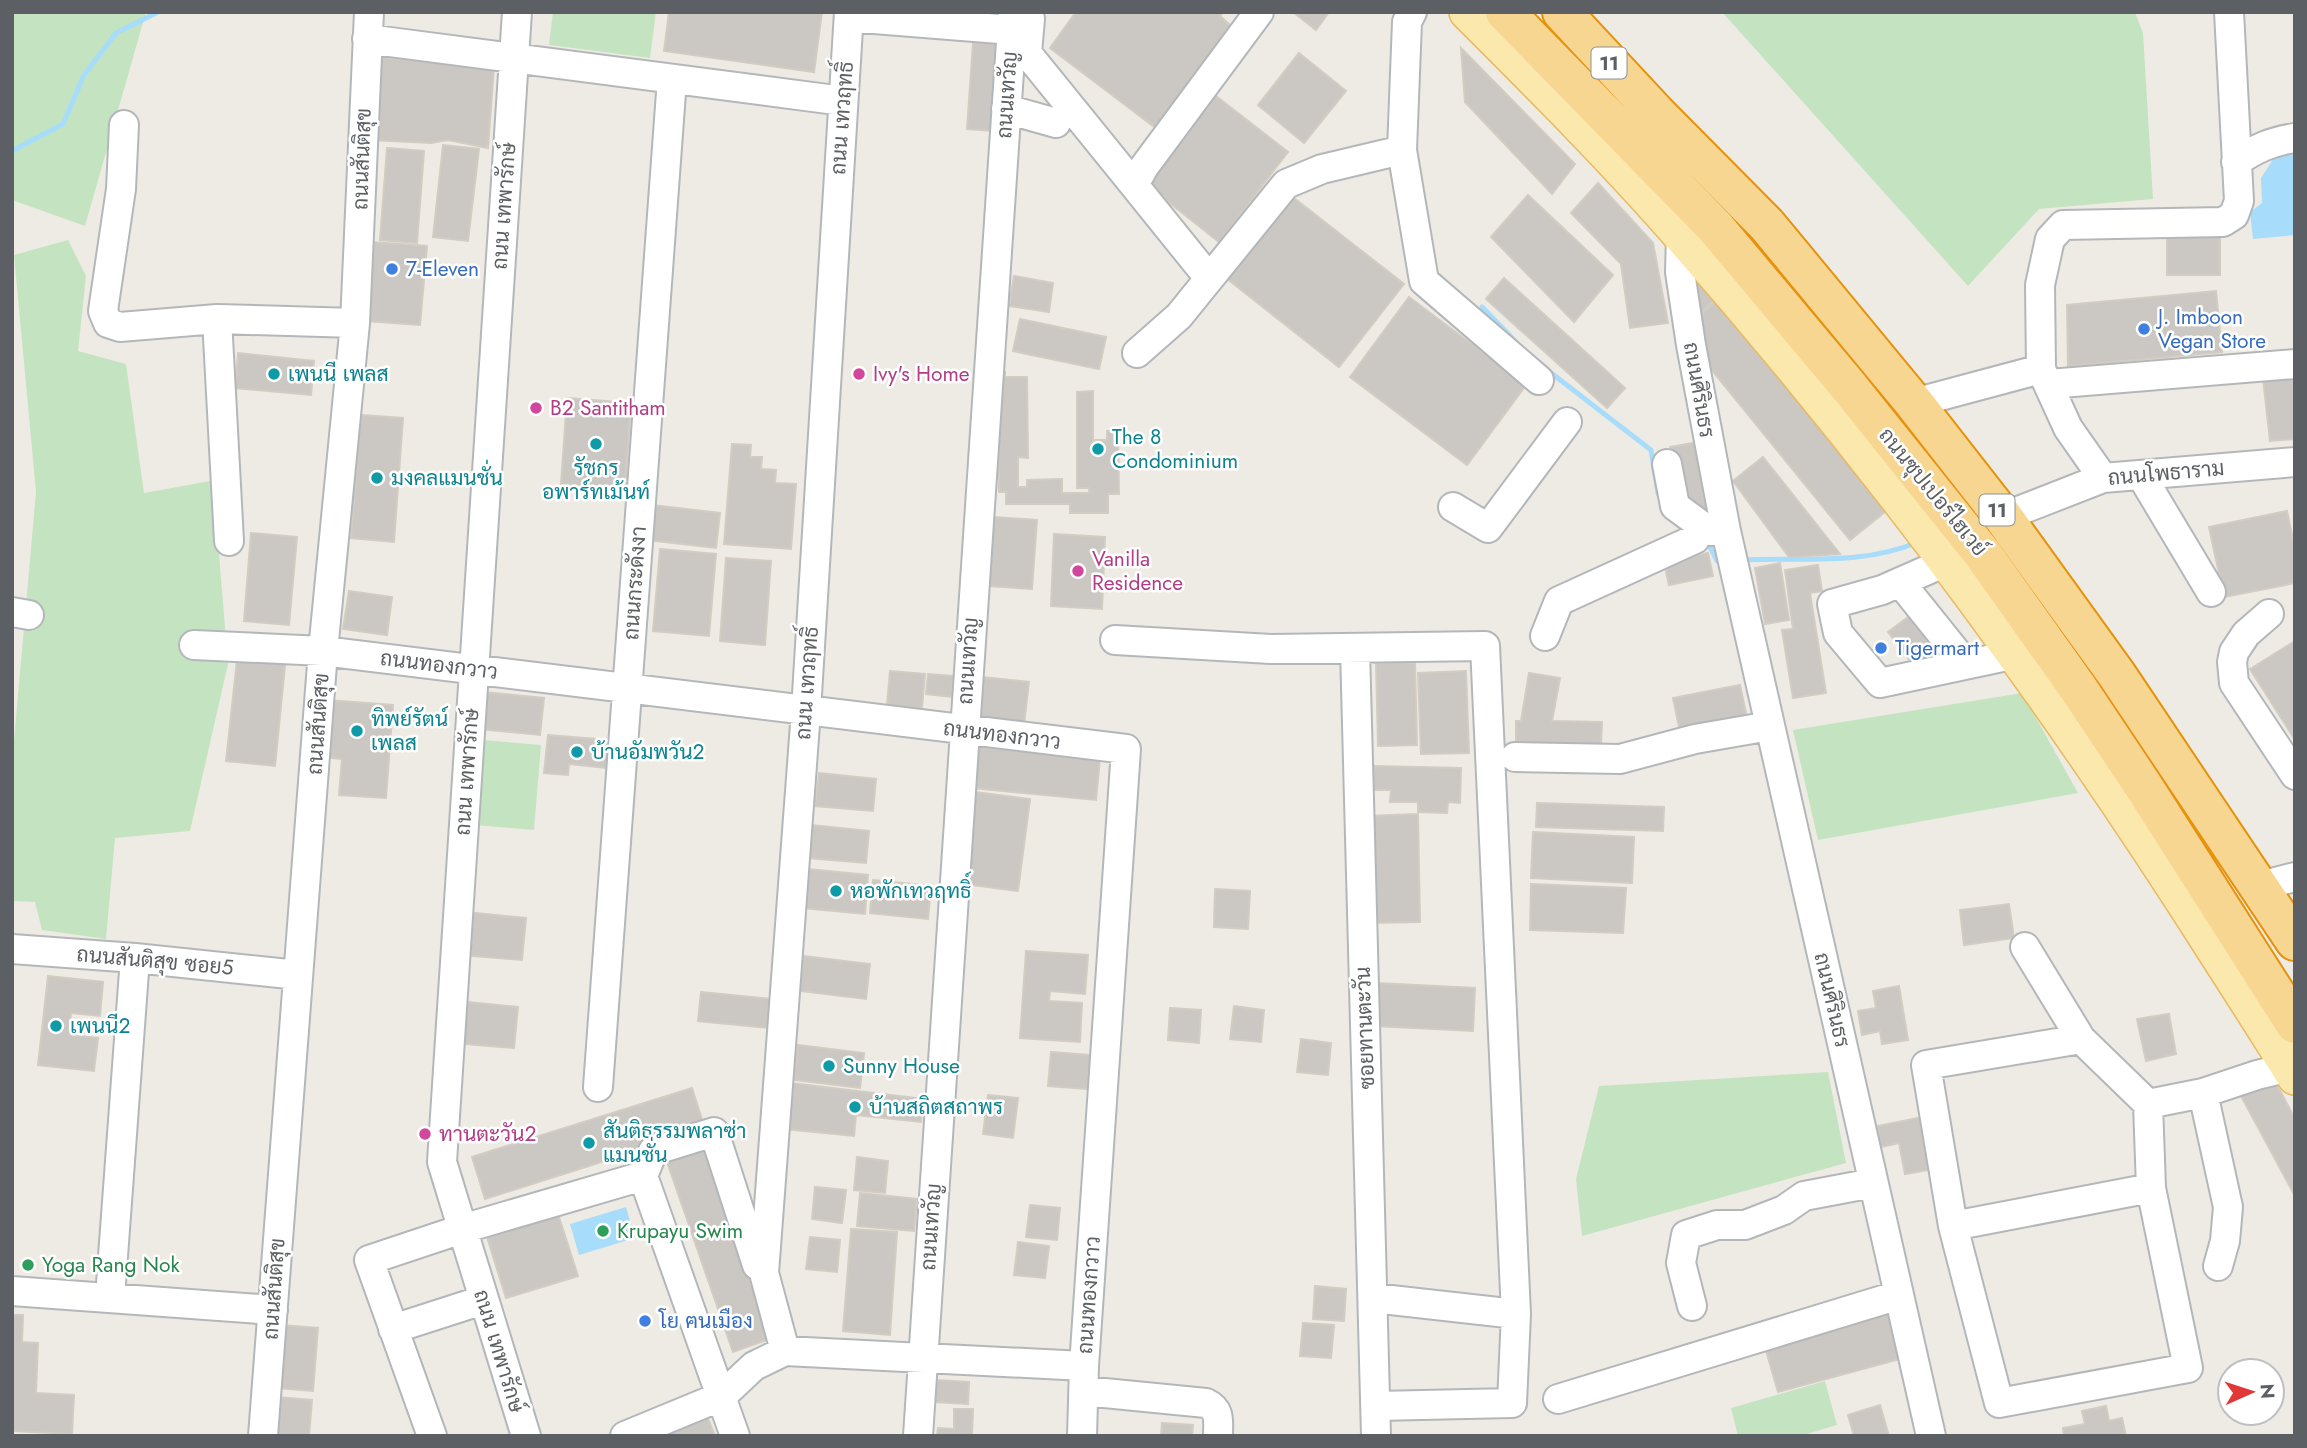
<svg xmlns="http://www.w3.org/2000/svg" width="2307" height="1448" font-family="Jost,Sarabun,sans-serif">
  <rect width="100%" height="100%" fill="#eeebe4"/>
  <path fill="#c4e4c1" d="M12,12H146L85,226L12,200Z
    M553,12H656L650,58L549,45Z
    M1722,12H2135L2143,33L2153,199L2039,209L1968,286Z
    M68,240L86,276L78,351L126,364L144,493L210,481L216,517L228,664L190,831L115,838L106,939L42,930L35,902L12,901V763L36,492L14,255Z
    M2022,693L2078,793L1818,840L1793,730Z
    M483,740L541,745L534,830L475,825Z
    M1828,1072L1846,1163L1582,1236L1576,1179L1599,1086Z
    M1825,1381L1837,1425L1800,1436H1738L1731,1408Z"/>
  <path fill="#a7dcfb" d="M2295,149V235L2253,239L2250,212L2262,203L2261,178L2279,150Z
    M626,1207L635,1238L579,1255L570,1224Z"/>
  <g fill="none" stroke-linecap="round" stroke-linejoin="round">
    <path stroke="#a7dcfb" stroke-width="5" d="M12,151L63,124L84,75L116,33L158,12
      M1482,307L1520,346
      M1546,369L1651,450L1658,493L1661,498
      M1706,539L1717,561H1724
      M1741,560C1801,557 1861,566 1918,542"/>
  </g>
  <path fill="#cbc7c3" stroke="#d2ccc2" stroke-width="2" d="M669,12H822L814,72L664,51Z
    M1076,12H1223L1220,16L1231,26L1157,129L1050,48Z
    M1293,12H1329L1316,30Z
    M973,43L999,44L993,131L967,129Z
    M1461,48L1575,164L1552,194L1465,102Z
    M1299,53L1346,91L1304,143L1258,105Z
    M377,57L494,67L488,148L448,140L431,143L371,140Z
    M1216,96L1288,152L1219,242L1147,185Z
    M443,145L479,149L468,241L433,237Z
    M387,148L424,151L417,243L380,240Z
    M1598,183L1653,243L1668,323L1630,328L1621,264L1571,213Z
    M1285,191L1404,284L1339,367L1221,274Z
    M1528,195L1613,275L1574,322L1491,237Z
    M2220,236V275H2167V237Z
    M372,242L427,246L420,325L366,321Z
    M1697,270L1718,296L1695,320L1691,298Z
    M1014,276L1053,283L1049,312L1009,306Z
    M1504,278L1625,388L1607,408L1486,299Z
    M2216,291L2222,352L2068,366L2067,305Z
    M1409,297L1526,385L1467,465L1350,377Z
    M1718,299L1886,511L1850,540L1702,358L1696,320Z
    M1020,319L1106,337L1099,369L1013,351Z
    M238,353L314,361L311,395L235,388Z
    M999,372H1005V377H1027L1028,458L1018,457V487H1027V480L1062,479V493H1089V488H1077V392L1093,391V440H1107V431H1118L1119,494H1108V513H1070V504H1006V492H999Z
    M2295,376V439L2270,441L2263,379Z
    M567,398L631,403L625,489L561,484Z
    M361,415L403,418L394,542L351,538Z
    M1698,442L1714,524L1682,499L1670,447Z
    M732,444L751,445L750,457H762L761,469L776,470L775,483L796,484L791,549L724,544Z
    M1763,457L1840,554L1789,557L1733,481Z
    M652,505L720,513L716,548L648,540Z
    M2287,511L2295,549V583L2224,597L2209,527Z
    M994,517L1037,520L1032,589L989,586Z
    M251,533L297,537L289,625L244,621Z
    M1054,534L1105,537L1102,609L1051,606Z
    M660,549L716,554L709,636L653,631Z
    M1708,553L1713,576L1669,585L1664,562Z
    M726,558L771,561L765,645L720,641Z
    M1780,563L1789,620L1765,624L1755,568Z
    M1818,565L1822,591L1810,593L1826,693L1793,698L1782,630L1793,629L1785,570Z
    M349,591L392,597L387,635L343,629Z
    M1930,601L1956,636L1915,667L1888,632Z
    M2295,641V740L2250,669Z
    M238,651L286,656L275,766L226,761Z
    M1376,663H1415L1417,745L1378,746Z
    M890,671L925,674L922,708L887,705Z
    M1466,671L1469,753L1421,754L1418,673Z
    M1529,673L1560,678L1552,721L1602,722L1601,745L1516,743V721H1521Z
    M928,674L953,676L952,697L926,694Z
    M982,677L1029,682L1024,724L978,719Z
    M1740,685L1747,718L1680,732L1673,698Z
    M484,692L544,698L540,735L480,729Z
    M326,700L393,705L386,798L339,795L342,759L322,757Z
    M548,735L608,740L606,768L569,764L568,775L544,773Z
    M977,747L1100,758L1096,800L973,788Z
    M1374,766L1461,768L1460,803L1448,802L1447,813L1418,812V802H1390L1391,790H1373Z
    M819,773L876,779L873,811L815,806Z
    M975,792L1030,799L1018,891L963,884Z
    M1537,803L1664,807L1663,831L1536,827Z
    M1418,814L1420,922L1369,923L1366,816Z
    M811,825L869,831L866,863L808,858Z
    M1533,832L1634,837L1632,883L1531,878Z
    M807,869L868,875L865,914L803,908Z
    M873,880L931,886L928,919L870,913Z
    M1531,884L1626,888L1623,933L1530,930Z
    M1215,889L1250,891L1248,929L1214,927Z
    M2009,904L2014,938L1964,945L1960,910Z
    M466,912L526,918L522,960L462,955Z
    M1026,951L1088,955L1085,994L1050,991L1049,1001L1082,1003L1080,1042L1020,1038Z
    M804,956L870,964L866,999L800,991Z
    M48,976L103,982L100,1016L71,1013L69,1035L98,1038L94,1071L38,1065Z
    M1377,983L1475,988L1473,1031L1375,1026Z
    M1899,986L1908,1040L1882,1044L1880,1031L1862,1035L1858,1011L1876,1008L1873,991Z
    M701,992L771,999L769,1028L698,1021Z
    M458,1001L518,1007L514,1048L454,1043Z
    M1234,1006L1264,1010L1261,1042L1230,1039Z
    M1170,1008L1201,1010L1199,1043L1168,1040Z
    M2169,1014L2176,1054L2146,1061L2137,1019Z
    M1301,1039L1331,1043L1328,1075L1297,1072Z
    M798,1045L864,1053L860,1088L794,1080Z
    M1051,1052L1090,1055L1087,1089L1048,1086Z
    M2275,1081L2295,1119V1196L2241,1096Z
    M791,1083L923,1099L921,1122L856,1115L854,1136L785,1129Z
    M692,1088L705,1129L485,1199L472,1157Z
    M988,1095L1018,1098L1013,1138L983,1134Z
    M1923,1117L1934,1169L1905,1174L1899,1143L1881,1147L1878,1126Z
    M707,1141L775,1337L733,1352L665,1156Z
    M857,1157L888,1161L885,1193L854,1190Z
    M815,1187L846,1190L842,1223L812,1219Z
    M860,1193L917,1199L914,1231L857,1226Z
    M1030,1205L1060,1208L1057,1240L1026,1237Z
    M558,1214L578,1276L506,1298L487,1237Z
    M851,1229L897,1232L890,1335L843,1331Z
    M810,1237L840,1240L837,1272L806,1269Z
    M1018,1242L1049,1246L1045,1278L1014,1275Z
    M1315,1286L1346,1289L1344,1321L1313,1319Z
    M1896,1310L1907,1357L1778,1392L1765,1347Z
    M12,1315H23L22,1342L38,1343L36,1393L74,1395L72,1434L12,1431Z
    M1303,1323L1334,1325L1331,1358L1300,1356Z
    M282,1325L318,1328L313,1391L277,1388Z
    M935,1380L969,1382L968,1404L934,1402Z
    M276,1397L312,1400L309,1436H273Z
    M1880,1405L1889,1436H1854L1848,1415Z
    M2106,1406L2109,1421L2122,1418L2126,1436H2064L2063,1428L2085,1424L2082,1411Z
    M704,1408L715,1436H637Z
    M954,1409H973L972,1436H937L938,1428L954,1429Z
    M1162,1423L1193,1425L1192,1436H1161Z"/>
  <g fill="none" stroke-linecap="round" stroke-linejoin="round">
    <defs>
      <path id="minor" d="M517,12L442,1162L526,1436
        M1412,12L1407,22L1402,150L1424,281L1539,380
        M849,17L1012,30
        M1030,19L1027,53L1134,185
        M367,39L843,101
        M1006,109L1056,123
        M124,125L121,189L103,311L108,323L120,327L217,319L355,323
        M2236,162C2255,149 2272,141 2295,138
        M1681,235L1680,272L1691,345L1726,531L1931,1436
        M1209,278L1134,185L1144,167L1259,12
        M217,319L229,541
        M1137,353L1179,316L1286,184L1322,169L1402,150
        M2049,384L2295,364
        M1914,403L2041,369
        M1667,464L1675,506L1709,531H1726
        M2141,475L2211,592
        M2103,478L2068,428L2041,369L2040,285L2050,239L2063,225L2223,222L2234,215L2239,201L2229,12
        M1453,507L1488,528L1567,422
        M2003,517L2103,478L2295,462
        M1948,561L1882,590L1832,604L1838,633L1880,683L2016,654
        M1900,582L1965,663
        M12,612L29,615
        M2269,614L2246,634L2234,652L2232,662L2234,683L2295,775
        M1545,636L1559,601L1695,539
        M1115,640L1271,649L1485,646L1516,1314L1512,1403L1377,1406
        M194,645L323,651L1126,749L1084,1366L1082,1436
        M1355,649L1376,1436
        M1515,757L1620,759L1695,739L1770,726
        M2260,886L2295,877
        M2025,947L2081,1039
        M12,949L135,958L298,975
        M598,1087L672,79
        M2203,1093L2228,1207L2225,1241L2218,1266
        M2148,1104L2151,1188L2188,1368L1999,1403L1953,1226L1926,1065L2081,1039L2148,1104L2203,1093L2257,1075L2289,1067
        M643,1176L653,1151L714,1132L757,1265
        M1953,1226L2151,1188
        M12,1291L273,1310
        M110,1297L135,958
        M1373,1298L1516,1314
        M1692,1306L1681,1263L1686,1235L1717,1225H1745L1784,1210L1804,1196L1873,1183
        M393,1329L483,1300
        M785,1351L764,1273L806,711L849,12
        M1084,1391L1206,1403C1221,1410 1218,1421 1218,1436
        M1558,1399L1899,1295
        M263,1436L323,651L355,323L369,12
        M432,1436L369,1260L462,1229L643,1176L735,1436
        M625,1436L722,1396L754,1366L785,1351L1084,1366
        M918,1436L1013,12"/>
      <path id="major" d="M1467,12C1541,86 1615,160 1683,238C1879,461 2056,700 2215,951C2242,993 2269,1035 2295,1077"/>
      <path id="highway" d="M1505,12L1715,227L1850,388L1982,553L2078,688L2144,787L2295,1024
        M1562,12L1656,113L1767,225L1914,403L2003,517L2117,675L2295,941"/>
    </defs>
    <use href="#minor" stroke="#b4b7ba" stroke-width="32"/>
    <use href="#major" stroke="#eab960" stroke-width="38"/>
    <use href="#highway" stroke="#e6920c" stroke-width="42"/>
    <use href="#minor" stroke="#fff" stroke-width="28"/>
    <use href="#major" stroke="#fbe8ac" stroke-width="35"/>
    <use href="#highway" stroke="#f7d691" stroke-width="38"/>
  </g>
  <g fill="#3f7fe0" stroke="#fff" stroke-width="2.5">
    <circle cx="392" cy="269" r="7"/>
    <circle cx="2144" cy="329" r="7"/>
    <circle cx="1881" cy="648" r="7"/>
    <circle cx="645" cy="1321" r="7"/>
  </g>
  <g fill="#0f9aa8" stroke="#fff" stroke-width="2.5">
    <circle cx="274" cy="374" r="7"/>
    <circle cx="596" cy="444" r="7"/>
    <circle cx="1098" cy="449" r="7"/>
    <circle cx="377" cy="478" r="7"/>
    <circle cx="357" cy="731" r="7"/>
    <circle cx="577" cy="752" r="7"/>
    <circle cx="836" cy="891" r="7"/>
    <circle cx="56" cy="1026" r="7"/>
    <circle cx="829" cy="1066" r="7"/>
    <circle cx="855" cy="1107" r="7"/>
    <circle cx="589" cy="1143" r="7"/>
  </g>
  <g fill="#d1479c" stroke="#fff" stroke-width="2.5">
    <circle cx="859" cy="374" r="7"/>
    <circle cx="536" cy="408" r="7"/>
    <circle cx="1078" cy="571" r="7"/>
    <circle cx="425" cy="1134" r="7"/>
  </g>
  <g fill="#2e9e5b" stroke="#fff" stroke-width="2.5">
    <circle cx="603" cy="1231" r="7"/>
    <circle cx="28" cy="1265" r="7"/>
  </g>
  <g text-anchor="middle" dominant-baseline="central" stroke-width="5" stroke-linejoin="round" paint-order="stroke">
    <g fill="#fff" stroke="#8d9092" stroke-width="2">
      <rect x="1591.5" y="47.5" width="35" height="31" rx="5"/>
      <rect x="1979.5" y="494.5" width="35" height="31" rx="5"/>
    </g>
    <g font-size="19" font-weight="bold" fill="#5c6064">
      <text x="1609" y="63">11</text>
      <text x="1997" y="510">11</text>
    </g>
    <g font-size="21" fill="#5c6064" stroke="#fff">
      <text transform="translate(1007 95) rotate(-86)">ถนนเทวัญ</text>
      <text transform="translate(842 118) rotate(-86)">ถนน เทวฤทธิ์</text>
      <text transform="translate(362 159) rotate(-88)">ถนนสันติสุข</text>
      <text transform="translate(504 206) rotate(-86)">ถนน เทพารักษ์</text>
      <text transform="translate(1699 390) rotate(80)">ถนนศิรินธร</text>
      <text transform="translate(2166 473) rotate(-5)">ถนนโพธาราม</text>
      <text transform="translate(1933 492) rotate(51)">ถนนซุปเปอร์ไฮเวย์</text>
      <text transform="translate(635 583) rotate(-86)">ถนนกระดังงา</text>
      <text transform="translate(968 661) rotate(-86)">ถนนเทวัญ</text>
      <text transform="translate(439 665) rotate(7)">ถนนทองกวาว</text>
      <text transform="translate(807 683) rotate(-86)">ถนน เทวฤทธิ์</text>
      <text transform="translate(318 724) rotate(-86)">ถนนสันติสุข</text>
      <text transform="translate(1002 735) rotate(7)">ถนนทองกวาว</text>
      <text transform="translate(467 772) rotate(-86)">ถนน เทพารักษ์</text>
      <text transform="translate(155 961) rotate(5)">ถนนสันติสุข ซอย5</text>
      <text transform="translate(1832 1000) rotate(77)">ถนนศิรินธร</text>
      <text transform="translate(1365 1028) rotate(-92)">ซอยทานตะวัน</text>
      <text transform="translate(931 1227) rotate(-86)">ถนนเทวัญ</text>
      <text transform="translate(274 1289) rotate(-86)">ถนนสันติสุข</text>
      <text transform="translate(1089 1295) rotate(-86)">ถนนทองกวาว</text>
      <text transform="translate(499 1351) rotate(73)">ถนน เทพารักษ์</text>
    </g>
    <g font-size="21" fill="#366cbe" stroke="#fff" text-anchor="start">
      <text x="406" y="269">7-Eleven</text>
      <text x="2158" y="317">J. Imboon<tspan x="2158" dy="24">Vegan Store</tspan></text>
      <text x="1895" y="648">Tigermart</text>
      <text x="659" y="1321">โย ฅนเมือง</text>
    </g>
    <g font-size="21" fill="#0d838f" stroke="#fff" text-anchor="start">
      <text x="288" y="374">เพนนี เพลส</text>
      <text x="1112" y="437">The 8<tspan x="1112" dy="24">Condominium</tspan></text>
      <text x="596" y="468" text-anchor="middle">รัชกร<tspan x="596" dy="24">อพาร์ทเม้นท์</tspan></text>
      <text x="391" y="478">มงคลแมนชั่น</text>
      <text x="371" y="719">ทิพย์รัตน์<tspan x="371" dy="24">เพลส</tspan></text>
      <text x="591" y="752">บ้านอัมพวัน2</text>
      <text x="850" y="891">หอพักเทวฤทธิ์</text>
      <text x="70" y="1026">เพนนี2</text>
      <text x="843" y="1066">Sunny House</text>
      <text x="869" y="1107">บ้านสถิตสถาพร</text>
      <text x="603" y="1131">สันติธรรมพลาซ่า<tspan x="603" dy="24">แมนชั่น</tspan></text>
    </g>
    <g font-size="21" fill="#b23c85" stroke="#fff" text-anchor="start">
      <text x="873" y="374">Ivy's Home</text>
      <text x="550" y="408">B2 Santitham</text>
      <text x="1092" y="559">Vanilla<tspan x="1092" dy="24">Residence</tspan></text>
      <text x="439" y="1134">ทานตะวัน2</text>
    </g>
    <g font-size="21" fill="#27864d" stroke="#fff" text-anchor="start">
      <text x="617" y="1231">Krupayu Swim</text>
      <text x="42" y="1265">Yoga Rang Nok</text>
    </g>
  </g>
  <rect width="2307" height="1448" fill="none" stroke="#5c6064" stroke-width="28"/>
  <g transform="translate(2251 1392) rotate(87)"><circle r="33" fill="#ffffff" stroke="#bebfc1" stroke-width="2"/>
  <path d="M0-5L12 26L0 18L-12 26Z" fill="#e03837"/>
  <text y="-10" font-size="19" font-weight="bold" text-anchor="middle" fill="#5c6064">N</text>
  </g>
</svg>
